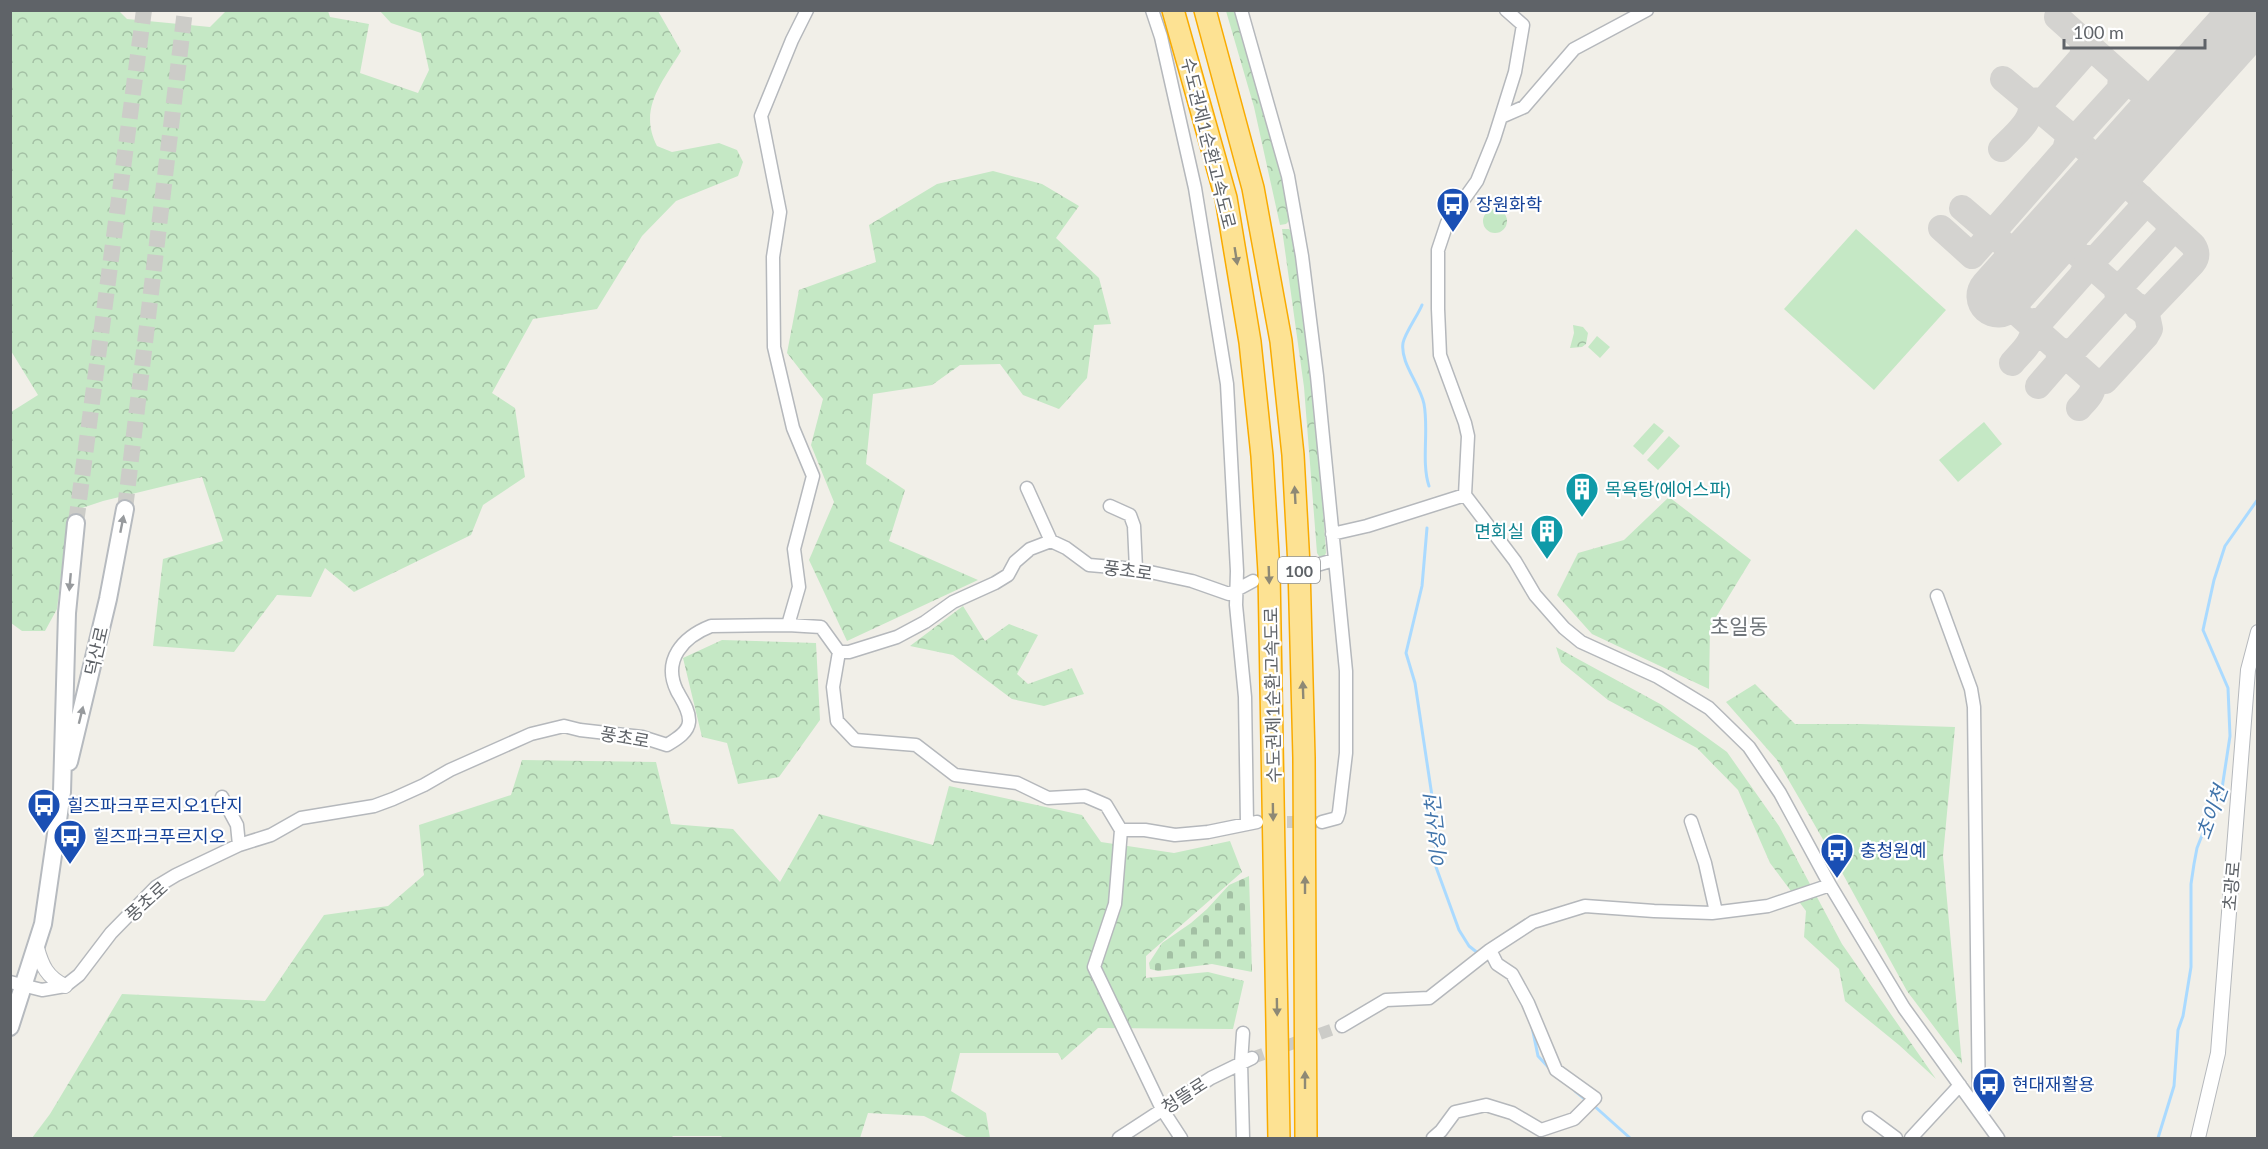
<svg xmlns="http://www.w3.org/2000/svg" width="2268" height="1149" font-family="Lato,'Noto Sans KR',sans-serif">
  <defs>
    <pattern id="forest-crowns" width="20" height="18" patternUnits="userSpaceOnUse" patternTransform="scale(1.5)"><rect width="20" height="18" fill="#c5e8c5"/><path d="M2 6a3 3 0 1 1 6 0M12 15a3 3 0 1 1 6 0" fill="none" stroke="#a3c0a4"/></pattern>
    <pattern id="cemetery-stones" width="16" height="16" patternUnits="userSpaceOnUse" patternTransform="scale(1.5)"><rect width="16" height="16" fill="#c5e8c5"/><path d="M2 7V4a2 2 0 0 1 4 0v3zM10 15v-3a2 2 0 0 1 4 0v3z" fill="#a3c0a4"/></pattern>
  </defs>
  <rect width="100%" height="100%" fill="#f1efe8"/>
  <path fill="#c5e8c5" d="M1856,229L1946,310L1874,390L1784,309Z
    M1597,336L1610,347L1600,358L1588,347Z
    M1984,422L2002,444L1958,482L1939,460Z
    M1654,423L1664,431L1643,455L1633,446Z
    M1669,436L1680,446L1658,470L1647,460Z"/>
  <path fill="url(#forest-crowns)" d="M10,11H119L127,19L210,27L226,11H328L330,17L369,24L360,73L418,93L429,70L421,33L391,23L380,11H658L681,51C662,83 638,109 657,146L672,152L719,143L737,150L743,162L738,176L676,201L642,236L597,309L533,319L492,393L515,408L525,477L483,505L471,535L354,592L325,568L311,597L277,595L234,652L153,646L163,559L223,541L202,477L103,501L79,509L67,526L57,609L45,631H22L11,623V412L38,395L11,351Z
    M1226,11H1235L1278,159L1290,213V220L1286,224L1280,225L1254,107Z
    M993,171L1042,184L1079,206L1056,238L1099,278L1111,324L1094,325L1087,378L1059,409L1023,395L1000,364L960,365L932,385L873,394L866,464L905,490L889,541L978,580L847,641L809,560L834,502L811,445L823,399L787,353L799,290L876,262L869,225L937,184Z
    M1483 221a12 12 0 1 1 24 0a12 12 0 1 1-24 0Z
    M1282,229H1289L1294,235L1319,447L1326,553L1322,561L1317,553L1304,387Z
    M1573,325L1583,327L1588,333L1586,344L1582,347L1570,348L1574,333Z
    M1669,497L1751,560L1710,627L1709,689L1592,634L1557,595L1578,553L1624,540Z
    M963,606L985,641L1009,624L1038,635L1017,674L1028,684L1072,668L1084,694L1044,706L1012,699L953,655L910,646Z
    M722,640L816,643L820,720L779,777L738,784L727,743L702,737L683,658Z
    M1556,647L1662,705L1727,752L1779,826L1842,944L1936,1079L1899,1045L1845,1001L1839,969L1804,937L1806,911L1770,863L1738,790L1697,748L1608,700L1561,662Z
    M1755,684L1795,724H1861L1955,727L1943,856L1962,1064L1907,991L1839,867L1777,760L1726,702Z
    M522,760L656,762L671,824L733,829L780,882L819,814L933,845L949,786L1082,815L1101,842L1174,853L1230,841L1242,872L1146,956V978L1208,972L1244,981L1233,1029L1098,1028L1062,1060L1058,1053H960L951,1091L986,1113L990,1138H968L924,1116L868,1113L860,1138H723L721,1136H673L671,1138H32L50,1114L122,994L265,1001L324,915L388,906L424,875L419,825L511,795Z"/>
  <path fill="url(#cemetery-stones)" d="M1249,876L1252,972L1212,964L1158,971L1150,969L1149,963L1162,943L1191,923L1207,909L1229,885Z"/>
  <g fill="none" stroke-linecap="round" stroke-linejoin="round">
    <path stroke="#aadaff" stroke-width="3" d="M1422,305C1418,315 1405,333 1403,343C1400,363 1420,384 1424,404C1429,430 1421,462 1429,486
      M1427,528L1422,586L1406,653L1415,683L1435,816L1436,867L1459,930L1469,946L1479,954
      M1532,1027L1538,1056L1550,1069
      M1575,1091L1586,1100
      M1592,1104L1630,1138
      M2158,1138L2174,1086L2178,1030L2183,1016L2191,967V884L2194,864L2197,848L2212,810L2221,795L2230,736L2228,688L2203,630L2214,580L2225,546L2258,499"/>
    <path stroke="#d4d3d0" stroke-width="26" d="M2057,17L2163,112
      M2003,79L2111,170L2193,245C2197,251 2198,257 2193,263L2151,307L2138,308
      M2069,135L2080,133L2120,89L2121,75
      M2001,149C2011,138 2038,118 2029,101L2044,100L2082,57L2084,44L2079,37
      M1962,208L2027,264
      M1941,228L1972,256L2065,150L2068,139L2066,132
      M2082,258H2096L2138,212L2141,207V197
      M2111,283L2118,284L2125,282L2169,234L2168,222
      M1998,296L2093,380L2105,381L2146,336L2150,329L2147,315L2054,233
      M2028,322L2042,320L2081,276L2086,267L2082,258
      M2012,363C2021,352 2036,341 2032,325
      M2038,386L2058,363L2060,350L2068,352L2075,349L2117,303L2118,296L2116,288
      M2079,408C2087,399 2095,393 2093,380"/>
    <path stroke="#d4d3d0" stroke-width="63" d="M1998,296L2254,10"/>
    <path stroke="#ccccc8" stroke-width="12" stroke-dasharray="12 6" stroke-linecap="butt" d="M1266,578L1317,565
      M1269,822H1322
      M1252,1058L1342,1026"/>
    <path stroke="#ccccc8" stroke-width="16" stroke-dasharray="16 8" stroke-linecap="butt" d="M125,509L185,10
      M76,523L144,10"/>
    <defs>
      <path id="minor" d="M1152,10L1161,37L1195,188L1227,384L1237,571L1236,605L1245,697L1247,823
        M1241,10L1288,176L1302,256L1317,376L1346,671V753L1339,812L1337,818L1322,822
        M1506,10L1523,25L1515,72L1494,139L1477,181L1447,223L1438,250V309L1440,355L1465,423L1468,436L1465,495L1515,561L1535,595L1564,628L1581,642L1658,677L1709,708L1749,747L1780,793L1830,885L1904,1008L1998,1138
        M1501,117L1524,107L1574,49L1647,10
        M1027,488L1051,541
        M1110,506L1130,515L1134,526L1136,569
        M1332,534L1367,526L1465,495
        M1317,565L1334,560
        M1937,596L1971,689L1974,707L1979,1112
        M788,625L799,587L794,549L813,476L793,428L774,347L773,257L780,212L761,116L792,40L807,10
        M839,652L833,687L837,721L855,740L916,745L955,775L1017,783L1048,798L1085,796L1106,805L1121,830L1115,904L1094,967L1162,1109L1181,1138
        M222,797L237,825L239,845
        M1691,821L1705,863L1716,912
        M1121,830H1145L1175,835L1208,832L1257,822
        M10,982L42,990L65,986L79,975L111,933L156,887L176,875L239,845L271,835L301,818L374,806L393,799L424,785L450,770L531,734L564,726L580,730L642,737L667,745C675,740 688,733 689,722C690,711 682,700 677,691C662,660 683,637 711,626L788,625L821,627L839,652H849L897,637L925,622L953,602L995,583L1008,575L1015,562L1030,549L1051,541L1066,548L1089,565L1136,569L1192,581L1229,594L1253,581
        M1342,1026L1386,1000L1429,998L1490,950L1533,922L1585,906L1654,911L1712,913L1768,906L1830,885
        M1869,1118L1896,1138
        M1119,1138L1211,1078L1252,1058
        M1243,1138L1241,1063L1243,1033
        M1433,1138L1441,1131L1455,1112L1486,1105L1512,1113L1541,1130L1574,1119L1595,1098L1556,1070L1528,1003L1512,974L1497,964L1490,950
        M1911,1138L1960,1085"/>
      <path id="tertiary" d="M37,948C42,966 47,977 65,986
        M2198,1138L2218,1053L2248,670L2258,632"/>
      <path id="secondary" d="M69,762L108,599L125,509
        M10,1027L43,924L55,841L62,792L67,613L76,523"/>
      <path id="motorway" d="M1173,10L1226,198L1250,342L1262,456L1269,572L1279,1138
        M1205,10L1253,188L1281,341L1293,455L1299,566L1304,758L1306,1138"/>
    </defs>
    <use href="#minor" stroke="#b5b8bc" stroke-width="15"/>
    <use href="#tertiary" stroke="#b5b8bc" stroke-width="16"/>
    <use href="#secondary" stroke="#b6babf" stroke-width="20"/>
    <use href="#motorway" stroke="#f9ab00" stroke-width="24"/>
    <use href="#minor" stroke="#fff" stroke-width="12"/>
    <use href="#tertiary" stroke="#fff" stroke-width="14"/>
    <use href="#secondary" stroke="#fff" stroke-width="16"/>
    <use href="#motorway" stroke="#fde293" stroke-width="21"/>
  </g>
  <defs><path id="oneway-solid" d="M-6-.8H1V-3.2L6.5 0L1 3.2V.8H-6Z" transform="scale(1.5)"/></defs>
  <g fill="#8e8975">
    <use href="#oneway-solid" transform="translate(1236 256) rotate(81)"/>
    <use href="#oneway-solid" transform="translate(1295 495) rotate(-93)"/>
    <use href="#oneway-solid" transform="translate(1269 575) rotate(88)"/>
    <use href="#oneway-solid" transform="translate(1303 690) rotate(-92)"/>
    <use href="#oneway-solid" transform="translate(1273 812) rotate(89)"/>
    <use href="#oneway-solid" transform="translate(1305 885) rotate(-90)"/>
    <use href="#oneway-solid" transform="translate(1277 1007) rotate(89)"/>
    <use href="#oneway-solid" transform="translate(1305 1080) rotate(-90)"/>
  </g>
  <g fill="#979a9d">
    <use href="#oneway-solid" transform="translate(122 524) rotate(-79)"/>
    <use href="#oneway-solid" transform="translate(70 582) rotate(95)"/>
    <use href="#oneway-solid" transform="translate(81 715) rotate(-76)"/>
  </g>
  <defs>
    <symbol id="bus-pin" viewBox="-11 -11 22 30"><path d="M0 17L-7.5 6A9.5 9.5 0 1 1 7.5 6Z" fill="#1a4fb4" stroke="#fff"/><path d="M-5-6H5V4H4V6H2V4H-2V6H-4V4H-5ZM-3.5-4V0h7V-4ZM-3.5 1.2v1.5H-2V1.2ZM2 1.2v1.5H3.5V1.2Z" fill="#fff"/></symbol>
    <symbol id="building-pin" viewBox="-11 -11 22 30"><path d="M0 17L-7.5 6A9.5 9.5 0 1 1 7.5 6Z" fill="#0f9aa8" stroke="#fff"/><path d="M-4-6H4V6H1V3H-1V6H-4ZM-2.5-4.3h1.7v1.8h-1.7ZM.8-4.3h1.7v1.8H.8ZM-2.5-1h1.7V.8h-1.7ZM.8-1h1.7V.8H.8Z" fill="#fff"/></symbol>
  </defs>
  <g fill-rule="evenodd">
    <use href="#bus-pin" x="1434" y="185" width="38" height="52"/>
    <use href="#building-pin" x="1563" y="470" width="38" height="52"/>
    <use href="#building-pin" x="1528" y="512" width="38" height="52"/>
    <use href="#bus-pin" x="25" y="786" width="38" height="52"/>
    <use href="#bus-pin" x="51" y="817" width="38" height="52"/>
    <use href="#bus-pin" x="1818" y="831" width="38" height="52"/>
    <use href="#bus-pin" x="1970" y="1065" width="38" height="52"/>
  </g>
  <g text-anchor="middle" dominant-baseline="central" stroke-width="4.5" stroke-linejoin="round" paint-order="stroke">
    <rect fill="#fff" stroke="#8f9295" stroke-width="1.5" x="1278" y="557" width="42" height="26" rx="4.5"/>
    <g font-size="16" font-weight="bold" fill="#5f6368">
      <text x="1299" y="570">100</text>
    </g>
    <g font-size="18" fill="#5f6368" stroke="#fff">
      <text transform="translate(1209 143) rotate(76)">수도권제1순환고속도로</text>
      <text transform="translate(1128 570) rotate(8)">풍초로</text>
      <text transform="translate(96 651) rotate(-77)">덕산로</text>
      <text transform="translate(1272 695) rotate(-91)">수도권제1순환고속도로</text>
      <text transform="translate(625 737) rotate(10)">풍초로</text>
      <text transform="translate(2231 886) rotate(-85)">초광로</text>
      <text transform="translate(146 901) rotate(-42)">풍초로</text>
      <text transform="translate(1184 1095) rotate(-33)">청뜰로</text>
    </g>
    <g font-size="18" fill="#164399" stroke="#fff" text-anchor="start">
      <text x="1476" y="204">장원화학</text>
      <text x="67" y="805">힐즈파크푸르지오1단지</text>
      <text x="93" y="836">힐즈파크푸르지오</text>
      <text x="1860" y="850">충청원예</text>
      <text x="2012" y="1084">현대재활용</text>
    </g>
    <g font-size="18" fill="#0d838f" stroke="#fff" text-anchor="start">
      <text x="1605" y="489">목욕탕(에어스파)</text>
      <text x="1524" y="531" text-anchor="end">면회실</text>
    </g>
    <g font-size="20" font-style="italic" fill="#4174aa" stroke="#fff">
      <text transform="translate(2211 812) rotate(-70)">초이천</text>
      <text transform="translate(1435 832) rotate(-96)">이성산천</text>
    </g>
    <g font-size="21" fill="#70757a" stroke="#fff">
      <text x="1739" y="625">초일동</text>
    </g>
  </g>
  <rect width="2268" height="1149" fill="none" stroke="#5f6368" stroke-width="24"/>
  <path d="M2064 39v9h141v-9" fill="none" stroke="#5f6368" stroke-width="3"/>
  <text x="2073" y="39" font-size="18" fill="#5f6368" stroke="#ffffff" stroke-width="4.5" paint-order="stroke">100 m</text>
</svg>
